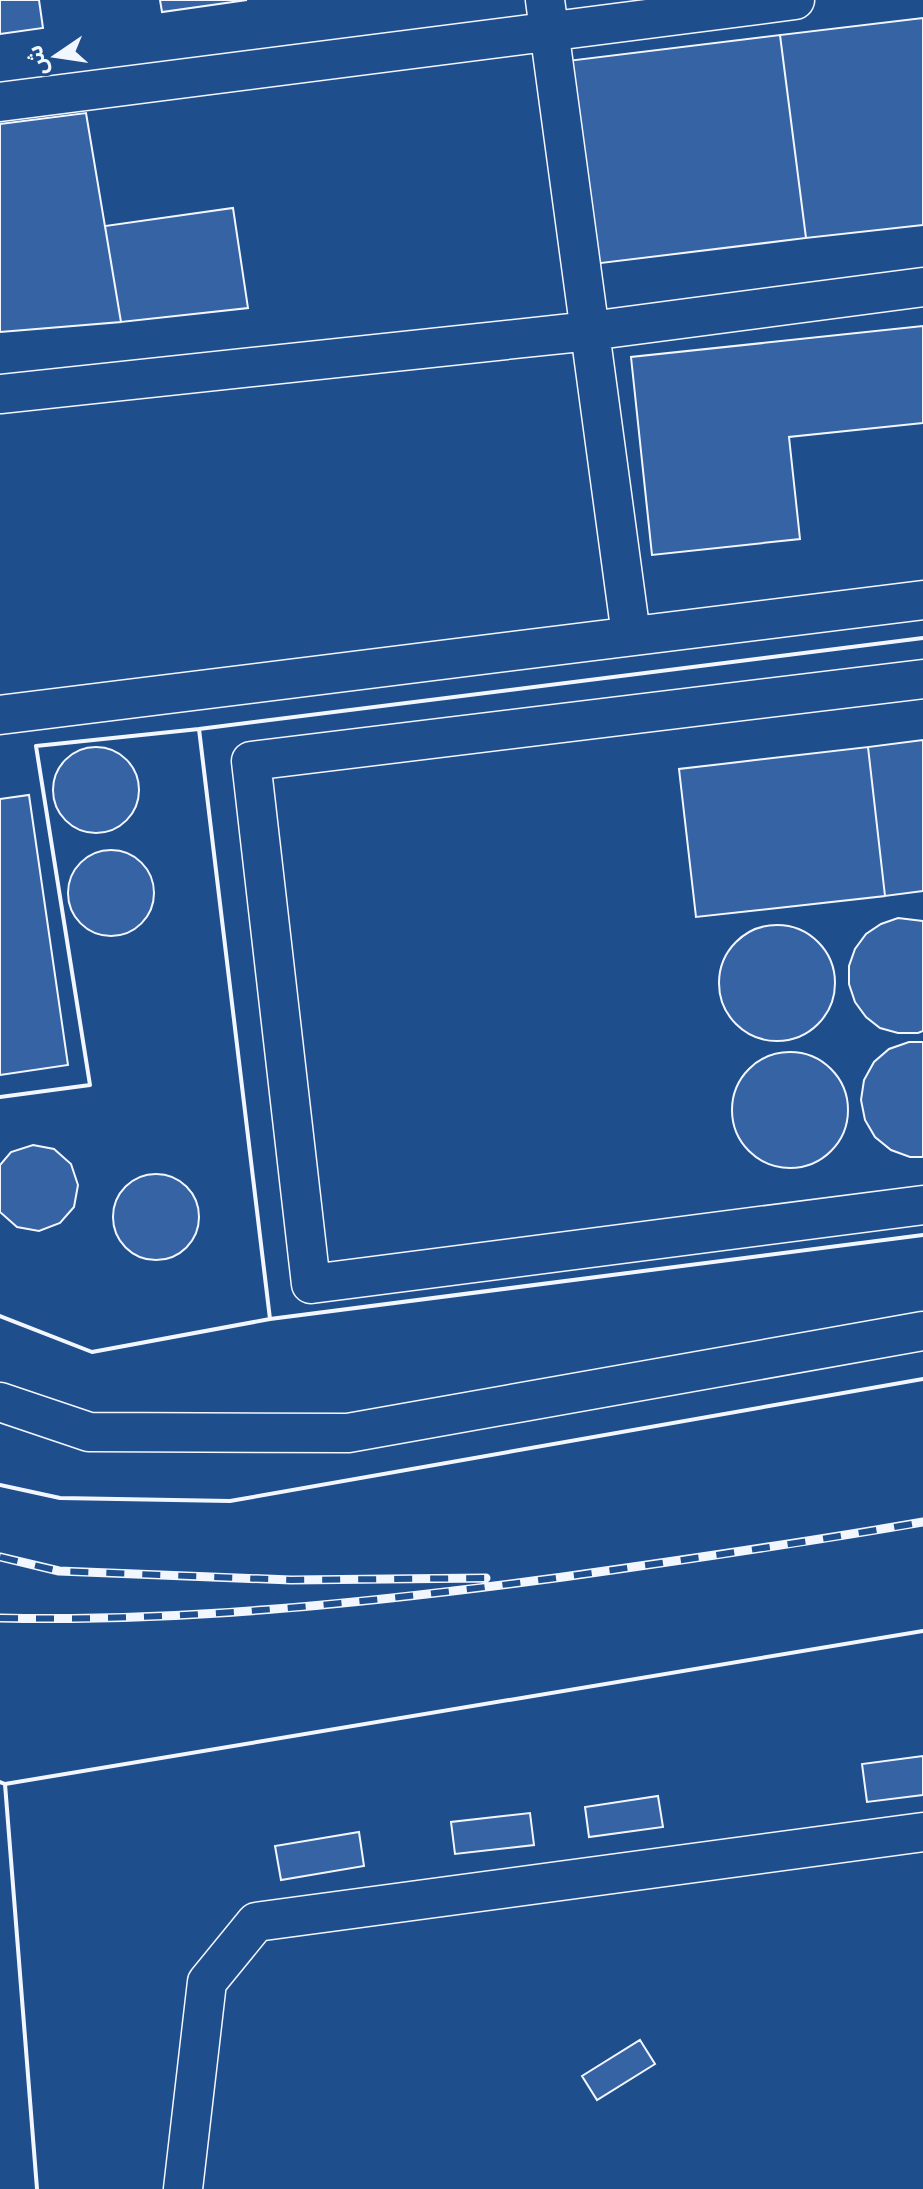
<svg xmlns="http://www.w3.org/2000/svg" width="923" height="2189" font-family="'Work Sans','Noto Sans Arabic',sans-serif">
  <rect width="100%" height="100%" fill="#1f4e8c"/>
  <path fill="#3563a3" stroke="#f2f6ff" stroke-width="2" d="M0,0H39L43,28L0,34Z
    M160,0H247L162,12Z
    M923,18V225L806,238L780,35Z
    M780,35L806,238L593,264L567,61Z
    M86,113L121,322L0,332V124Z
    M233,208L248,308L121,322L105,226Z
    M923,326V423L789,437L800,539L652,555L631,357Z
    M923,740V891L885,896L868,747Z
    M868,747L885,896L696,917L679,769Z
    M53 790a43 43 0 1 1 86 0a43 43 0 1 1-86 0Z
    M29,795L68,1065L0,1075V799Z
    M68 893a43 43 0 1 1 86 0a43 43 0 1 1-86 0Z
    M898,918L923,921V1031L918,1033H898L880,1028L866,1017L855,1002L849,984V966L855,949L866,934L881,924Z
    M719 983a58 58 0 1 1 116 0a58 58 0 1 1-116 0Z
    M909,1042H923V1157H910L891,1150L875,1137L865,1120L861,1100L864,1080L874,1062L889,1049Z
    M732 1110a58 58 0 1 1 116 0a58 58 0 1 1-116 0Z
    M33,1145L54,1149L71,1164L78,1185L74,1207L60,1223L39,1231L17,1227L0,1212V1165L11,1152Z
    M113 1217a43 43 0 1 1 86 0a43 43 0 1 1-86 0Z
    M923,1756V1795L867,1802L862,1764Z
    M658,1796L663,1827L589,1837L585,1807Z
    M530,1813L534,1845L455,1854L451,1822Z
    M359,1832L364,1866L281,1880L275,1846Z
    M640,2040L655,2064L597,2100L582,2076Z"/>
  <g fill="none" stroke-linecap="round" stroke-linejoin="round">
    <defs>
      <path id="minor" d="M545,0L631,635
        M0,102L795,0
        M0,394L590,331L923,287
        M923,679L251,761L311,1284L923,1205
        M0,715L923,600
        M0,1402L89,1432L348,1433L923,1331
        M183,2189L207,1982L256,1922L923,1832"/>
    </defs>
    <use href="#minor" stroke="#f2f6ff" stroke-width="41"/>
    <use href="#minor" stroke="#1f4e8c" stroke-width="38"/>
    <defs>
      <path id="rail" d="M0,1557L59,1571L291,1580L486,1578
        M0,1618C189,1622 376,1602 563,1577C683,1560 803,1543 923,1522"/>
    </defs>
    <use href="#rail" stroke="#f2f6ff" stroke-width="9"/>
    <use href="#rail" stroke="#1f4e8c" stroke-width="6" stroke-dasharray="18" stroke-linecap="butt"/>
    <path stroke="#f2f6ff" stroke-width="4" d="M923,638L199,729L270,1319L923,1235
      M0,1097L90,1085L36,746L199,729
      M0,1316L92,1352L270,1319
      M0,1485L60,1498L230,1501L923,1379
      M0,1782L5,1784L923,1631
      M5,1784L37,2189"/>
  </g>
  <g transform="translate(56 56) rotate(257)" stroke="#1f4e8c" stroke-width="6" paint-order="stroke">
  <path d="M0-6L14 30L0 20L-14 30Z" fill="#f2f6ff"/>
  <text y="-12" font-size="22" font-weight="bold" text-anchor="middle" fill="#f2f6ff">ش</text>
  </g>
</svg>
